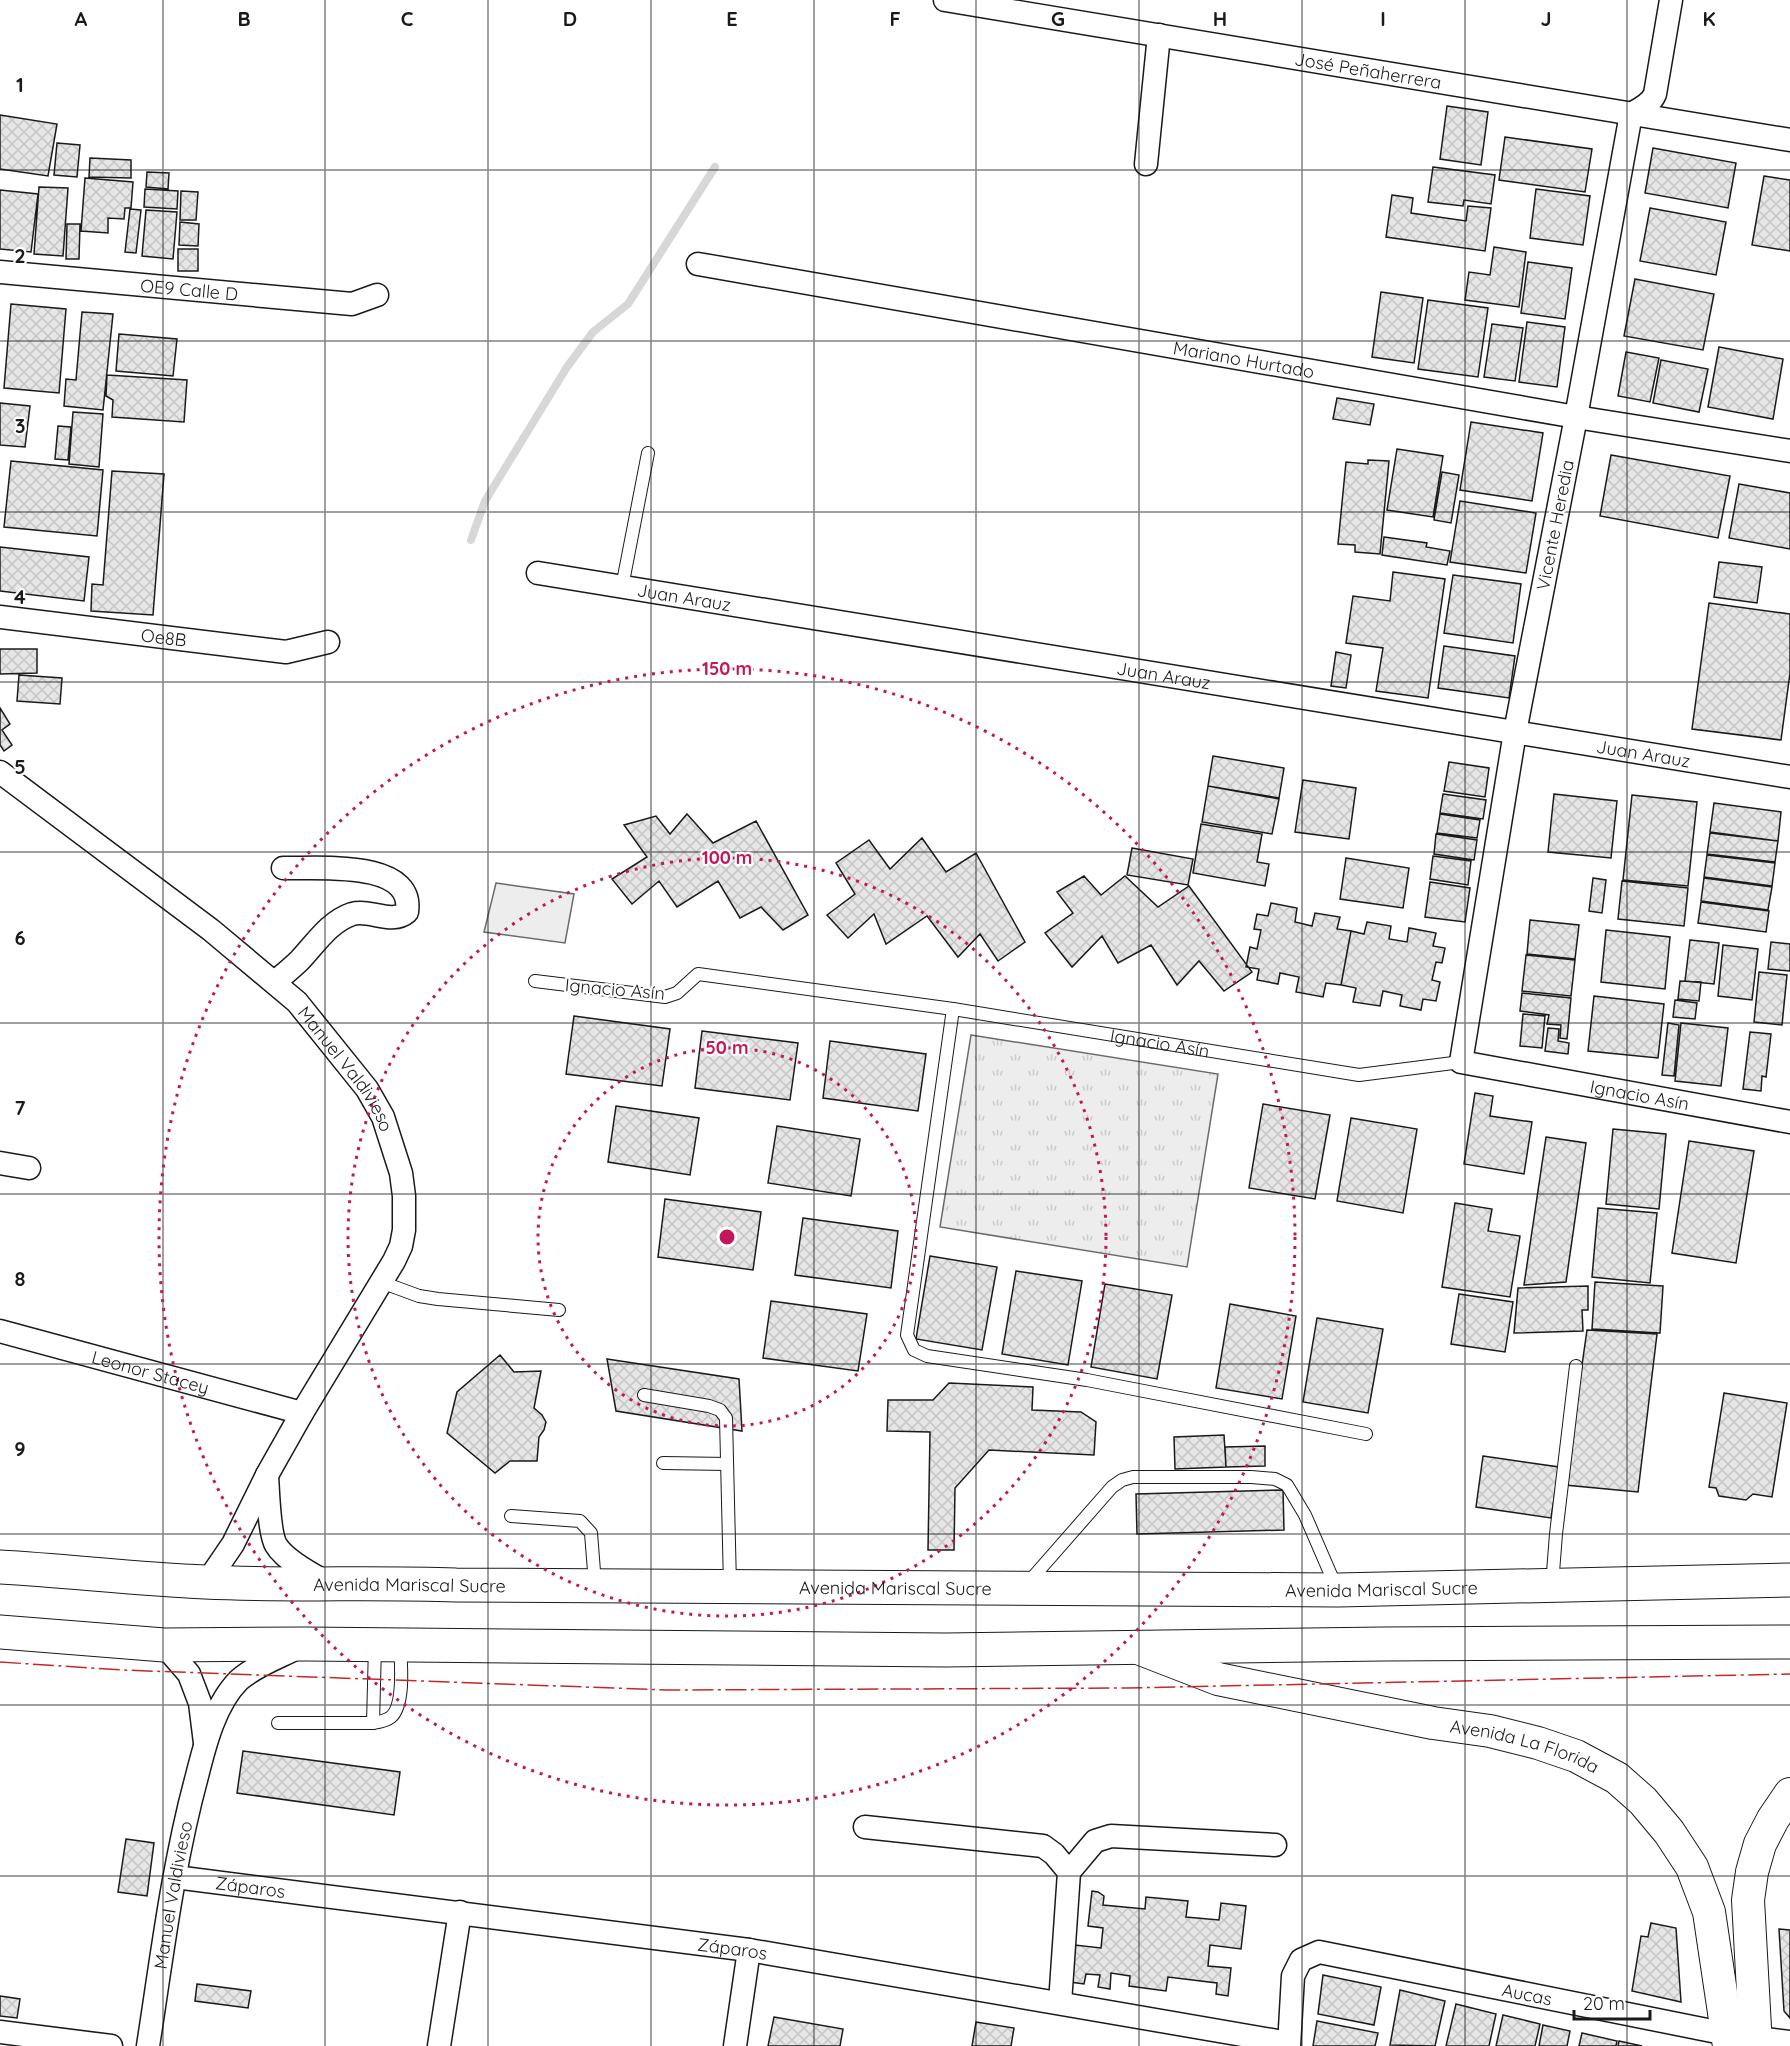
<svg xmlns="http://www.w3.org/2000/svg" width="1790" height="2046" font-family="Quicksand,sans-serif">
  <defs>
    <pattern id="park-tufts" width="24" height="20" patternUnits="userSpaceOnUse" patternTransform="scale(1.5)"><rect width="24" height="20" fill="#ededed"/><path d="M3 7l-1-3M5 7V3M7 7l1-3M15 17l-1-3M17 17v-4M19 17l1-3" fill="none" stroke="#cbcbcb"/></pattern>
    <pattern id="building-cross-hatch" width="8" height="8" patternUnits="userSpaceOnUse" patternTransform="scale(1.5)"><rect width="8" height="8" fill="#e6e6e6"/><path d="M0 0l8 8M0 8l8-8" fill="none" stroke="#c5c5c5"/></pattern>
  </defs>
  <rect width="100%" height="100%" fill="#fff"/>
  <path fill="#ededed" stroke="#6a6a6a" stroke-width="1.5" d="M496,883L574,894L565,943L484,932Z"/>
  <path fill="url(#park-tufts)" stroke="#6a6a6a" stroke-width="1.5" d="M971,1035L1218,1074L1187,1267L940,1227Z"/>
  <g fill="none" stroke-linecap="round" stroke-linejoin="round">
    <path stroke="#d7d7d7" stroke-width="8" d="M471,540L485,501L567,367L593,332L628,304L715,167"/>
  </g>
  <path fill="url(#building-cross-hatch)" stroke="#1a1a1a" stroke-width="1.5" d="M1447,106L1488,112L1481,165L1440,159Z
    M0,115L57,124L48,176L0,169Z
    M1505,137L1592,149L1585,192L1499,180Z
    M57,143L80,145L77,177L54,175Z
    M1653,148L1736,163L1728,208L1645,193Z
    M90,158L131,160V178L89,177Z
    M1433,167L1495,175L1491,204L1464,200L1463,206L1428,202Z
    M147,172L169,173L168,189L146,187Z
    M1764,176L1790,180V251L1752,245Z
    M85,178L133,182L131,208H125L124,219L108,218V233L81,231Z
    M39,187L68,188L63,256L34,254Z
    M145,189L178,191L177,209L144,207Z
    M1536,189L1590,196L1583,245L1530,238Z
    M0,190L38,194L31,252L0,249Z
    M181,191L198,192L196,220H180Z
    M1392,195L1413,198L1411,213L1466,221L1468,206L1491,208L1485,251L1386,237Z
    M1650,208L1726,222L1716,275L1640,261Z
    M130,209L141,210L136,253L125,252Z
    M146,210L177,212L173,259L142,256Z
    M180,222L199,224L198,246L179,245Z
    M67,224H80L79,259H66Z
    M1494,247L1526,252L1519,307L1465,300L1469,272L1490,275Z
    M178,249H198V271H178Z
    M1528,262L1572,268L1565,319L1521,313Z
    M1635,279L1714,294L1703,350L1624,336Z
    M1381,292L1423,298L1414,363L1372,357Z
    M1428,300L1488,308L1478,377L1418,369Z
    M11,304L66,309L59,393L4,388Z
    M82,312L113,314L103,410L64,406L66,379L76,380Z
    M1527,322L1565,327L1557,387L1519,382Z
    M1492,324L1523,328L1515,381L1484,377Z
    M119,334L177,339L173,376L116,371Z
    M1719,347L1783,359L1773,419L1708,407Z
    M1626,352L1659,358L1650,402L1618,396Z
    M1661,360L1708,369L1699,412L1653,403Z
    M107,375L187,380L184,422L112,417L113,400L106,396Z
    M1337,398L1374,404L1370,425L1333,419Z
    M0,403L30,406L25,447L0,445Z
    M73,412L103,414L99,467L69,464Z
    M1471,422L1543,433L1532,501L1460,490Z
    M58,426L71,427L68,460L55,459Z
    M1397,449L1443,456L1433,517L1387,510Z
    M1611,455L1730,476L1718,538L1600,516Z
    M1368,460L1389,461L1380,554L1355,552V545L1338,544L1346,462L1368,464Z
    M11,461L103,470L97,536L4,527Z
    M112,471L164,474L153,615L91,611L92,584L103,585Z
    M1442,472L1459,475L1451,523L1434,520Z
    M1739,484L1790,493V549L1729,538Z
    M1460,501L1536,513L1526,573L1450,562Z
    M1384,537L1427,543L1426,547L1450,551L1447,565L1382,555Z
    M0,547L89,557L84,601L0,591Z
    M1719,562L1762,567L1757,603L1714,597Z
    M1393,572L1445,579L1428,698L1376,691L1383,648L1346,643L1353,596L1390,601Z
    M1453,575L1521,584L1513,643L1444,633Z
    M1709,603L1790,614V673L1781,740L1692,729Z
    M1444,646L1515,656L1509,698L1438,688Z
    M0,649H37V673L0,674Z
    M1336,652L1351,655L1346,688L1331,686Z
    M19,675L62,678L60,704L17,701Z
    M0,708L10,724L2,730L12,745L4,751L0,745Z
    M1213,756L1284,768L1279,798L1208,786Z
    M1449,762L1489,768L1485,797L1444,791Z
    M1303,780L1356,788L1349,839L1295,832Z
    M1208,786L1279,799L1272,834L1202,822Z
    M1443,794L1486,800L1483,819L1440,813Z
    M1554,794L1617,801L1611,858L1548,852Z
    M1632,795L1697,802L1688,886L1623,880Z
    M1714,803L1781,812L1778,841L1710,832Z
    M687,814L713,843L756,821L808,915L783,930L761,907L740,918L718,881L677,907L659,881L632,904L612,879L647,857L624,825L656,816L670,834Z
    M1440,814L1480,820L1477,838L1437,833Z
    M1201,824L1262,834L1257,862L1269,864L1265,886L1193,873Z
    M1710,833L1778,841L1775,862L1707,854Z
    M1436,834L1477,840L1474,860L1434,854Z
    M922,838L946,872L976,853L1025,942L998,961L980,934L958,957L927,916L886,944L874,914L848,938L827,915L855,894L836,863L869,840L890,869Z
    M1132,848L1193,859L1188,885L1127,875Z
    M1707,855L1775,863L1772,886L1704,877Z
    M1433,856L1471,861L1468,885L1430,879Z
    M1346,858L1409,868L1403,908L1340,899Z
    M1084,876L1101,895L1125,876L1158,907L1189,886L1252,972L1224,991L1199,961L1177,985L1151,945L1118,963L1102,936L1072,967L1045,933L1073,913L1057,892Z
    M1593,878L1606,880L1602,913L1589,911Z
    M1704,878L1772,887L1768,910L1701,901Z
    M1622,881L1688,888L1684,926L1618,919Z
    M1430,882L1470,888L1465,922L1425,917Z
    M1701,902L1769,911L1766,932L1698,923Z
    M1271,903L1297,908L1295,922L1312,926L1315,913L1340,917L1337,929L1351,931L1341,985L1326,983L1323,997L1296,992L1299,977L1280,973L1278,984L1257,980L1259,969L1246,967L1250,947L1257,949L1261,930L1254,929L1257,914L1268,916Z
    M1530,920L1579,925L1575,959L1527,954Z
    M1367,922L1391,926L1389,939L1407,942L1409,928L1436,933L1433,946L1445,948L1442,963L1436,962L1432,980L1440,982L1436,1001L1423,999L1421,1010L1400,1006L1402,995L1383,991L1380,1006L1353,1002L1356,988L1341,985L1351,931L1364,934Z
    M1606,930L1670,937L1665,989L1601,982Z
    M1690,940L1719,943L1714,984L1685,981Z
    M1771,942L1790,944V971L1768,969Z
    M1723,945L1758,949L1752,1000L1718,996Z
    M1526,955L1575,960L1571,996L1522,991Z
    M1759,972L1787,975L1782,1025L1754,1022Z
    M1680,981L1701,982L1699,1001L1678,999Z
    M1522,993L1571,998L1567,1039L1560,1038L1561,1025L1547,1024L1549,1015L1520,1011Z
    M1594,996L1664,1004L1658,1058L1588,1051Z
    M1675,1000L1697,1003L1695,1019L1673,1017Z
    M1523,1014L1545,1016L1542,1048L1520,1046Z
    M574,1016L670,1029L662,1086L566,1074Z
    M1668,1023L1679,1025L1674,1076L1662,1075Z
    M1681,1023L1728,1028L1721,1086L1675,1081Z
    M1548,1028L1559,1029L1558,1041L1569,1043L1568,1054L1545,1051Z
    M702,1031L798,1043L790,1100L695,1088Z
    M1750,1032L1771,1034L1766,1077L1762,1076L1761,1091L1743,1089Z
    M830,1041L926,1054L918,1111L823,1098Z
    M1475,1093L1493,1096L1490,1116L1532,1122L1524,1174L1464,1164Z
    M1263,1104L1330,1115L1315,1199L1249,1188Z
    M616,1106L699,1118L690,1175L608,1162Z
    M1351,1118L1417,1129L1403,1213L1337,1201Z
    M777,1126L860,1139L851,1196L768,1183Z
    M1613,1129L1666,1134L1659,1209L1606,1204Z
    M1546,1137L1586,1143L1566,1282L1524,1285Z
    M1689,1141L1754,1151L1736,1263L1672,1253Z
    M665,1199L761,1212L753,1270L658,1257Z
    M1455,1203L1492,1209L1488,1231L1520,1236L1510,1297L1442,1287Z
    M1598,1208L1657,1213L1650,1283L1592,1277Z
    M803,1218L898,1231L891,1288L795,1275Z
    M930,1256L997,1267L982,1350L916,1339Z
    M1016,1271L1082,1281L1068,1365L1002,1354Z
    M1595,1282L1663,1286L1660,1333L1592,1329Z
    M1105,1284L1172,1295L1157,1379L1091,1367Z
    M1588,1286V1310H1582L1583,1331L1514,1333L1518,1288Z
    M1459,1294L1513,1302L1505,1352L1451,1344Z
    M771,1301L867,1314L858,1371L763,1358Z
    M1230,1304L1296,1316L1282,1399L1216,1388Z
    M1317,1318L1383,1329L1368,1413L1303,1402Z
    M1587,1330L1657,1334L1638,1492L1565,1485Z
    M500,1355L514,1372L541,1371L534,1408L542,1415L546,1422L544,1430L539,1437L537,1461H510L495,1473L447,1433L457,1392Z
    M607,1359L739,1379L742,1431L616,1411Z
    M949,1383L1033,1387L1032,1410L1081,1412L1096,1422L1094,1455L989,1450L955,1488L954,1550H928L930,1432L887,1431L888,1400H933Z
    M1724,1393L1787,1403L1772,1497L1753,1494L1746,1500L1719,1496L1716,1488L1709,1487Z
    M1224,1435L1226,1467L1175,1469L1174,1437Z
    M1265,1446V1466L1226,1467L1225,1447Z
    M1483,1456L1559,1467L1551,1518L1476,1507Z
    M1283,1490L1284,1530L1137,1534L1136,1494Z
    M243,1751L400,1772L394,1815L237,1793Z
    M126,1839L154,1843L147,1896L118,1892Z
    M1092,1891L1098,1892L1104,1896L1103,1905L1145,1909L1146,1897L1188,1901L1186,1917L1219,1920L1221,1903L1246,1906L1241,1949L1210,1945L1208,1966L1231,1968L1228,1996L1216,1994L1217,1983L1168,1977L1166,1991L1129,1986L1130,1976L1111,1973L1110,1989L1098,1987L1100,1975L1086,1974L1084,1984L1070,1982L1075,1945L1101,1948L1103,1928L1088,1926Z
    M1651,1923L1676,1928L1681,2002L1632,1991L1641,1936L1648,1937Z
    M1779,1929L1790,1930V2018L1784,2011Z
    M1323,1975L1381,1987L1374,2025L1318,2014Z
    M197,1984L251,1991L248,2008L195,2001Z
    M1400,1990L1445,2001L1435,2046L1390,2045Z
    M0,1996L20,1999L17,2018L0,2016Z
    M1456,2004L1496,2014L1489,2046H1446Z
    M1503,2015L1540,2024L1535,2046H1496Z
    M774,2017L843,2029L840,2046H768Z
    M1317,2021L1378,2033L1375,2046H1313Z
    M976,2022L1014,2028L1011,2046H972Z
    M1543,2025L1570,2031L1567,2046H1539Z
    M1582,2033L1617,2041L1616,2046H1579Z
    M1619,2041L1642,2046H1618Z"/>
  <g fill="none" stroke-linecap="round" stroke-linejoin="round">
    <defs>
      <g id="service">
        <path d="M622,587L648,453"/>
        <path id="s1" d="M535,981L665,997L677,993L698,974L953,1009L1359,1075L1461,1062"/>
        <path d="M953,1009L907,1335L914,1350L927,1356L1087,1380L1366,1434"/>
        <path d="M381,1282L419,1296L438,1299L559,1310"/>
        <path d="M644,1395L709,1406L720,1410L726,1418L730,1585"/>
        <path d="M663,1463L727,1464"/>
        <path d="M511,1516L580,1521L591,1533L595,1584"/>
        <path d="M1027,1584L1112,1487L1122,1480L1133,1477H1251L1275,1479L1287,1485L1305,1515L1337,1589"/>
        <path d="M1552,1585L1556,1534L1576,1366"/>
        <path d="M278,1723H373C379,1722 386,1721 391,1717C405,1705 401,1663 400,1646"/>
        <path d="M373,1723L375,1646"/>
      </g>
      <g id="minor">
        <path id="s2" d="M945,0L1790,140"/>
        <path id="s3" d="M1671,0L1655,94C1651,104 1640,109 1631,114L1576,417L1515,732L1461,1062L1790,1122"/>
        <path d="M1146,164L1159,35"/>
        <path id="s4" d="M698,264L1576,417L1790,451"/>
        <path id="s5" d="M0,272L352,304L377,295"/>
        <path id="s6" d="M538,573L1790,777"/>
        <path id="s7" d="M0,617L286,652L328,642"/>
        <path id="s8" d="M0,772L211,930L297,1002L367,1089L383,1117L401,1173L404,1196V1230L401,1246L394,1261L302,1413L267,1475L233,1544L207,1582"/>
        <path d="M275,982C283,975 292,968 300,960C316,943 329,922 352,914C370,909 392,925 407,912C415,859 316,869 283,868"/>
        <path d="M0,1163L29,1168"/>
        <path id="s9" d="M0,1331L302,1413"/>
        <path d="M267,1475C268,1491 269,1533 276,1545C285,1560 311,1574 326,1582"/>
        <path d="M164,1645L189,1674L200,1703L205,1743"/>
        <path d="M865,1827L1043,1846L1054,1854L1069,1872L1060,2003"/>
        <path d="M1069,1872L1095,1841L1111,1836L1275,1845"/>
        <path id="s10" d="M175,1877L749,1950L1289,2043"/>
        <path d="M0,2032L111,2046"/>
        <path id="s11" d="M148,2046C162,1956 173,1864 197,1776C205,1744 215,1704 239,1680C256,1665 280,1657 299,1647"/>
        <path d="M439,2046L460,1912"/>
        <path d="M735,2046L749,1950"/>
        <path id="s12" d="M1289,2046L1293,1976L1301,1960L1319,1952L1727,2034L1790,2042"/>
      </g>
      <g id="secondary">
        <path id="s13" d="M1138,1648L1218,1679L1433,1723L1490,1731L1538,1743L1576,1756L1617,1778L1643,1801L1669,1832L1692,1867L1709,1912L1729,2046"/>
        <path d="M1756,2046L1748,1900L1752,1872L1760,1844L1773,1819L1790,1794"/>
      </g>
      <g id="primary">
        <path id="s14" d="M0,1567C68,1571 137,1579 205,1582C289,1586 372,1582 456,1585L1338,1590L1790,1580"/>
        <path d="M0,1632L164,1645L306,1644L946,1650L1383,1644L1790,1642"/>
      </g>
    </defs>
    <use href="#service" stroke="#1a1a1a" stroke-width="14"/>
    <use href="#minor" stroke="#1a1a1a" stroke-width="25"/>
    <use href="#secondary" stroke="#1a1a1a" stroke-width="34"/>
    <use href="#primary" stroke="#1a1a1a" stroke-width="35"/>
    <use href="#service" stroke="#fff" stroke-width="12"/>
    <use href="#minor" stroke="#fff" stroke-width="22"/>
    <use href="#secondary" stroke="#fff" stroke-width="32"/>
    <use href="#primary" stroke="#fff" stroke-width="33"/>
    <path stroke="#c62828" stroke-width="1.5" stroke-dasharray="21 4.5 3 4.5" stroke-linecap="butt" d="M0,1662L122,1670L667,1690L1127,1688L1790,1674"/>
  </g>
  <path fill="none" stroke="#1a1a1a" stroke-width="1.5" stroke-opacity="0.55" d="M163,0V2046M325,0V2046M488,0V2046M651,0V2046M814,0V2046M976,0V2046M1139,0V2046M1302,0V2046M1465,0V2046M1627,0V2046M0,170H1790M0,341H1790M0,512H1790M0,682H1790M0,852H1790M0,1023H1790M0,1194H1790M0,1364H1790M0,1534H1790M0,1705H1790M0,1876H1790"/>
  <g fill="none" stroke="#c2185b" stroke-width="3" stroke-dasharray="3 6">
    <circle cx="727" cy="1237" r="189"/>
    <circle cx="727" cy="1237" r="379"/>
    <circle cx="727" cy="1237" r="568"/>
  </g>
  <g text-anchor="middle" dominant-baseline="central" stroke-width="4.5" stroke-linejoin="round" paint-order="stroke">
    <g font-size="18" fill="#1a1a1a" stroke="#fff">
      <text stroke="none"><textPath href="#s2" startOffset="429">José Peñaherrera</textPath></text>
      <text stroke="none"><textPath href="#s5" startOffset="190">OE9 Calle D</textPath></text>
      <text stroke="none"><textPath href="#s4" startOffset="554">Mariano Hurtado</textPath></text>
      <text transform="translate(1555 525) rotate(-79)">Vicente Heredia</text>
      <text stroke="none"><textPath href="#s6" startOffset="148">Juan Arauz</textPath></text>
      <text stroke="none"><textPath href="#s7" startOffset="165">Oe8B</textPath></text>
      <text stroke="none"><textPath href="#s6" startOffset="634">Juan Arauz</textPath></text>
      <text stroke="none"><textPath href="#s6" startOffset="1120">Juan Arauz</textPath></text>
      <text transform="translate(615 989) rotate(5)">Ignacio Asín</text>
      <text stroke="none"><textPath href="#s1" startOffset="639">Ignacio Asín</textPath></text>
      <text stroke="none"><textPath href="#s8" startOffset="459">Manuel Valdivieso</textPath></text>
      <text stroke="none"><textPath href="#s3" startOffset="1272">Ignacio Asín</textPath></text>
      <text stroke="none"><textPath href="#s9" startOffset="156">Leonor Stacey</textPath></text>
      <text stroke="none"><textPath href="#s14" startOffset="410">Avenida Mariscal Sucre</textPath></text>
      <text stroke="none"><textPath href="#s14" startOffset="896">Avenida Mariscal Sucre</textPath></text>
      <text stroke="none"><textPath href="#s14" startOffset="1382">Avenida Mariscal Sucre</textPath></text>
      <text stroke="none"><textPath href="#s13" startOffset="400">Avenida La Florida</textPath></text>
      <text stroke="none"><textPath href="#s10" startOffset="76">Záparos</textPath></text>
      <text stroke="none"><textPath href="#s11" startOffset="153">Manuel Valdivieso</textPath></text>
      <text stroke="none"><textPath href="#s10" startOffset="562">Záparos</textPath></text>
      <text stroke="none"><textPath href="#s12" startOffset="320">Aucas</textPath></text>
    </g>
  </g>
  <g font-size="20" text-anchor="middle" font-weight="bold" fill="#1a1a1a" stroke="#fff" stroke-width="4.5" stroke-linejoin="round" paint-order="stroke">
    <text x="81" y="26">A</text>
    <text x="244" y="26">B</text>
    <text x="407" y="26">C</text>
    <text x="570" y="26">D</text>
    <text x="732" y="26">E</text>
    <text x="895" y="26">F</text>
    <text x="1058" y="26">G</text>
    <text x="1220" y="26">H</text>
    <text x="1383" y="26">I</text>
    <text x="1546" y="26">J</text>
    <text x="1709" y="26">K</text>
    <text x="20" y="92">1</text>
    <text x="20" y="263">2</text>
    <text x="20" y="433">3</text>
    <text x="20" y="604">4</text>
    <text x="20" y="774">5</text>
    <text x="20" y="945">6</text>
    <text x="20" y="1115">7</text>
    <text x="20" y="1286">8</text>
    <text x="20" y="1456">9</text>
  </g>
  <circle cx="727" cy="1237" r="9" fill="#c2185b" stroke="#fff" stroke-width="3"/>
  <g font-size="18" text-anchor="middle" font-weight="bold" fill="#c2185b" stroke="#fff" stroke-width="4.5" stroke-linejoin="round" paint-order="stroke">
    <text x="727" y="675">150 m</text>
    <text x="727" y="864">100 m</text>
    <text x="727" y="1054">50 m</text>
  </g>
  <path d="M1574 2010v9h76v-9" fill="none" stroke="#1a1a1a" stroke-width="3"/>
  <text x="1583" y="2010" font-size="18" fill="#1a1a1a" stroke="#ffffff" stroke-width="4.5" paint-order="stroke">20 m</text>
</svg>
